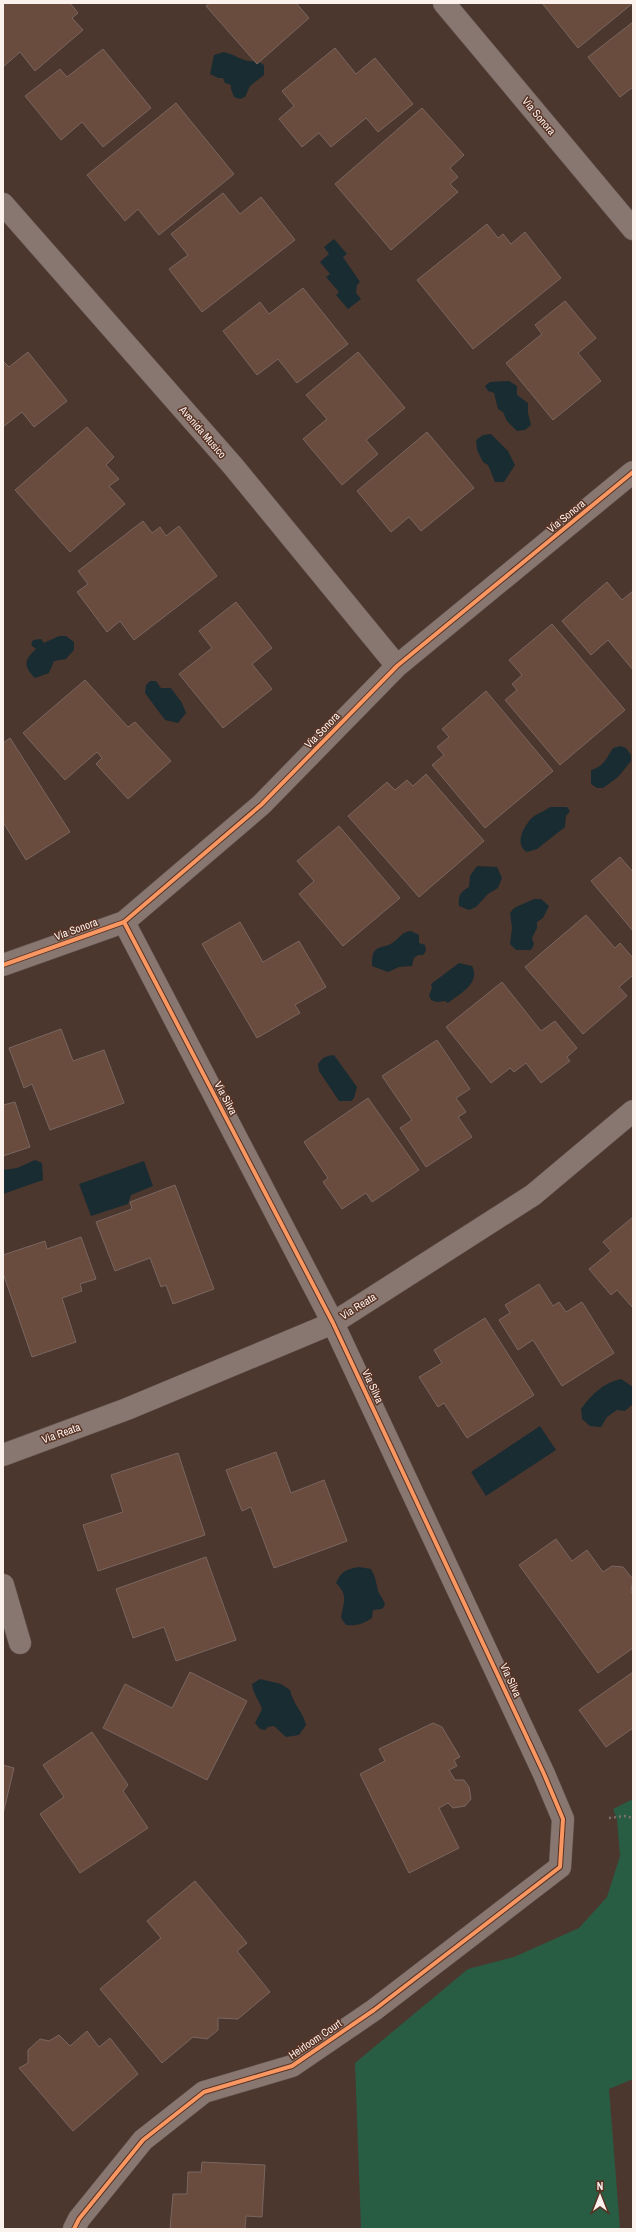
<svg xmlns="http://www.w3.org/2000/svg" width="636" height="2232" font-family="'Archivo Narrow',sans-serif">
  <rect width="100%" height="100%" fill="#4c372f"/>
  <path fill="#285d44" d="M633,1799V2079L609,2089L620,2229H361L355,2063L468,1969L514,1957L579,1928L607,1897L620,1856L617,1819L613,1809Z"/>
  <path fill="#192c32" d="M224,52C237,55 243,63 257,61L264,65V75L250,86L245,97L240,99L234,97L231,89V85L225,83L223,78H218L210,74L214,55Z
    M334,239L347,254L343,257L360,282L357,285L356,293L361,299L348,309L336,295L339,292L326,277L330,274L320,262L329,254L324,247Z
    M509,381L517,386V395L528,403V413L531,425L525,430L517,431L507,421L503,412L498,409L494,393L488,391L485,386L490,382Z
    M491,434L508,451L515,465L504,482H495L488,465L483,462L477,450L476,440L483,435Z
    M59,636H66L74,642V650L66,659L54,661L49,673L35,678C23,666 24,660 36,649L31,645L33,640L41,639L44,643Z
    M150,681H156L161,688H171L182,703L186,713L178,723L165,720L145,693L146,685Z
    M621,746L626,748L631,755V761L627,766L618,777L603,788H597L591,784V770C605,766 606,758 613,748Z
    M550,807H567L570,811L566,816L565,827L537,849L527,852C515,845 522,830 529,821C534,814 544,812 550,807Z
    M477,866L497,867L502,878L498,888L488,894L476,907L469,910L459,906C458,896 460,892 469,887L470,876Z
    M534,899H541L549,906L543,918L537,922V928L532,938L534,944L531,950H516L510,944L512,928L510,913L514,908Z
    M411,931L419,935V943L425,945L426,951L423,955H418L414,958L412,966L399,967L388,972L372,966C371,941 384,951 395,941C401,936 402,932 411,931Z
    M459,963L472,966C481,983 460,994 448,1003L445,1001L437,1002L431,1000L429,995L432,988L431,984Z
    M334,1055L357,1087L354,1098L351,1101H339L319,1071L318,1064C323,1057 326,1056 334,1055Z
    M35,1160L42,1163L43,1180L3,1194V1170L17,1168Z
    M144,1161L153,1186L131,1195L128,1204L91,1216L79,1184Z
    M621,1379L633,1387V1404L625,1411L617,1410L607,1417L601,1427L590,1426L582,1419L581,1409C592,1394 603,1383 621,1379Z
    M540,1426L556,1450L486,1496L471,1472Z
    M359,1567L371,1569C376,1578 376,1582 378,1591C380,1596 384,1599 385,1605L382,1609L373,1610L372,1618C363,1624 357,1626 346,1625L341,1618C343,1602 349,1596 336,1583C341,1571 347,1569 359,1567Z
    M260,1679L281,1684L290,1690C294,1706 302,1710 306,1725L299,1735L286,1737L274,1726L268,1727L265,1730L260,1729L255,1723L262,1709C259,1700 253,1694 252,1684Z"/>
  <path fill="#694c3d" stroke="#796660" d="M3,3H70L78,13L72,18L83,30L35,71L20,52L3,67Z
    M210,3H296L309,18L257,64L206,6Z
    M542,3H633L578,48Z
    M633,22V87L620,97L588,57Z
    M335,48L356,74L375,58L413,104L378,132L366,118L331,147L319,133L302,147L279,119L294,106L282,91Z
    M103,49L151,108L103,147L82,122L61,140L25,96L60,69L67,77Z
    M176,103L234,174L159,235L138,209L125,221L87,175Z
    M422,108L464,155L450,168L458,177L450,184L458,192L391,250L335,184Z
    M223,193L240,214L261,197L295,240L202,312L169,269L188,255L171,234Z
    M487,224L498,238L503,234L511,244L525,232L561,278L473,349L417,280Z
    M303,288L348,344L297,383L278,359L257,375L223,331L260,302L269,314Z
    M565,301L596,338L578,353L601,381L553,420L506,363L542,334L535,325Z
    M28,352L67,401L34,427L22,412L3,427V361L9,367Z
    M358,352L405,408L366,440L378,454L342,485L303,439L327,419L306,395Z
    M87,427L114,457L106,465L119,479L109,486L125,504L70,552L15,490Z
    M427,432L474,488L421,531L409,517L391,532L357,491Z
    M143,521L152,533L160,527L166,536L179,526L217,576L134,640L120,621L107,632L77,592L88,584L78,571Z
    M607,582L622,600L633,591V670L608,640L591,655L562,621Z
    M236,602L272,648L252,664L272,689L223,728L179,674L212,648L199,631Z
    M552,624L625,710L560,765L505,700L517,690L512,684L522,675L509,660Z
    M85,680L128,727L135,722L171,761L128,799L96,764L102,758L97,752L65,780L23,733Z
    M486,691L553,771L485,828L432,765L444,755L437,747L449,737L442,729Z
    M10,738L70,832L26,860L3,822V743Z
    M426,774L484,841L419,897L348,816L387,782L395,790L407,780L413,786Z
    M339,826L400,898L343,946L299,894L314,881L297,861Z
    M620,857L633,872V931L591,881Z
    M586,915L615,948L620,943L633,958V975L619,987L627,996L583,1034L525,967Z
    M240,922L263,962L299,941L326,987L295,1005L300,1013L257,1038L202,944Z
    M502,982L541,1031L555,1021L577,1048L567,1057L570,1061L541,1083L526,1063L514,1072L510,1068L491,1083L446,1027Z
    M61,1029L73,1061L104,1050L124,1103L50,1130L32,1084L24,1088L9,1048Z
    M437,1040L470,1089L456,1098L466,1112L458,1117L472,1137L426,1167L400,1128L412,1120L382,1076Z
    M368,1098L419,1170L372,1202L366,1193L342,1209L323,1182L328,1178L304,1142Z
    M15,1102L30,1147L3,1156V1105Z
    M175,1185L214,1289L173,1304L166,1285L161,1287L150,1258L115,1271L96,1222L132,1209L130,1202Z
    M633,1217V1308L617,1290L611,1295L589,1269L611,1251L603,1242Z
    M81,1237L96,1279L80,1284L82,1291L62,1298L76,1342L32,1357L3,1273V1255L45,1241L47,1249Z
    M539,1284L553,1306L559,1302L566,1312L582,1302L614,1353L562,1386L533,1340L518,1350L499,1320L510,1313L505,1305Z
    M485,1318L534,1395L467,1438L444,1403L438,1407L419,1377L442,1363L434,1350Z
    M276,1452L291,1493L324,1480L347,1541L274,1568L251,1507L242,1511L226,1470Z
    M178,1453L205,1535L98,1571L83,1525L123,1512L111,1475Z
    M556,1539L572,1561L587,1550L603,1572L612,1566L623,1567L633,1579L631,1592L633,1595V1648L598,1673L519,1565Z
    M206,1557L236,1640L176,1661L164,1627L133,1638L116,1589Z
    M190,1672L247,1701L207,1780L103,1728L125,1684L172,1708Z
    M633,1672V1728L606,1747L579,1710Z
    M433,1723L442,1727L460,1757L454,1760L457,1766L449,1770L455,1780H464L469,1787L471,1799L465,1806L453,1808L448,1803L439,1808L459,1848L409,1873L360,1774L385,1761L379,1749Z
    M92,1732L128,1785L123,1791L148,1828L80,1873L40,1814L64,1797L43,1765Z
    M3,1765L14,1768L3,1814Z
    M195,1881L247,1943L237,1951L270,1992L238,2019L218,2018V2030L207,2039L193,2037L162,2063L100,1989L161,1938L147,1921Z
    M87,2031L99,2047L110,2038L138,2074L73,2131L19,2068L28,2063V2050L40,2039L49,2041L59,2035L70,2046Z
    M202,2162L265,2165L262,2217L246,2216L245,2229H170L173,2194H187L188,2172H201Z"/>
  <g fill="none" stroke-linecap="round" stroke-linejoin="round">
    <defs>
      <path id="street" d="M444,3L633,229
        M3,204L233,466L397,666
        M3,965L124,922L261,805L397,666L633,472
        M3,1455L127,1409L333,1323L533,1195L633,1111
        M3,1585L20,1643
        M74,2229L79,2219L143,2140L204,2092L292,2066L374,2010L560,1867L563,1819L544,1774L333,1323L124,922"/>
    </defs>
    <use href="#street" stroke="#64564f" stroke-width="23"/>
    <path stroke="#7f6f6a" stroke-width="2.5" stroke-dasharray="2 3" stroke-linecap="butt" d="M609,1818L625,1816L633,1818"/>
    <use href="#street" stroke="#887670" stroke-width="22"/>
    <defs>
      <path id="cycleway" d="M3,965L124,922L261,805L397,666L633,472
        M74,2229L79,2219L143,2140L204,2092L292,2066L374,2010L560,1867L563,1819L544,1774L333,1323L124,922"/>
    </defs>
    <use href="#cycleway" stroke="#583223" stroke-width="6"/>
    <use href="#cycleway" stroke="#f99763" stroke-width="4"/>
  </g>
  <g text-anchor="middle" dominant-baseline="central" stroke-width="3" stroke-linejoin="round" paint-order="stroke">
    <g font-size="11" fill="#fbf1ed" stroke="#583223">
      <text transform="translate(539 116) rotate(50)">Via Sonora</text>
      <text transform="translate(203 432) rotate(49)">Avenida Musico</text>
      <text transform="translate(566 516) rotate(-39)">Via Sonora</text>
      <text transform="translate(322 730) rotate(-46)">Via Sonora</text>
      <text transform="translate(76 929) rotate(-20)">Via Sonora</text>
      <text transform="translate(226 1098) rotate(62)">Via Silva</text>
      <text transform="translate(358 1306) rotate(-32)">Via Reata</text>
      <text transform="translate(373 1386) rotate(65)">Via Silva</text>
      <text transform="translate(61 1433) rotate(-20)">Via Reata</text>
      <text transform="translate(511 1680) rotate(65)">Via Silva</text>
      <text transform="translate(315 2039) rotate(-34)">Heirloom Court</text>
    </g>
  </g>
  <rect width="636" height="2232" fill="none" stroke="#fbf1ed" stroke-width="8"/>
  <g transform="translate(600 2196)" stroke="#583223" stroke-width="3" paint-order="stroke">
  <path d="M0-3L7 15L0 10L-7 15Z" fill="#fbf1ed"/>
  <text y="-6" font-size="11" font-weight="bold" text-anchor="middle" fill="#fbf1ed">N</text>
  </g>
</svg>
